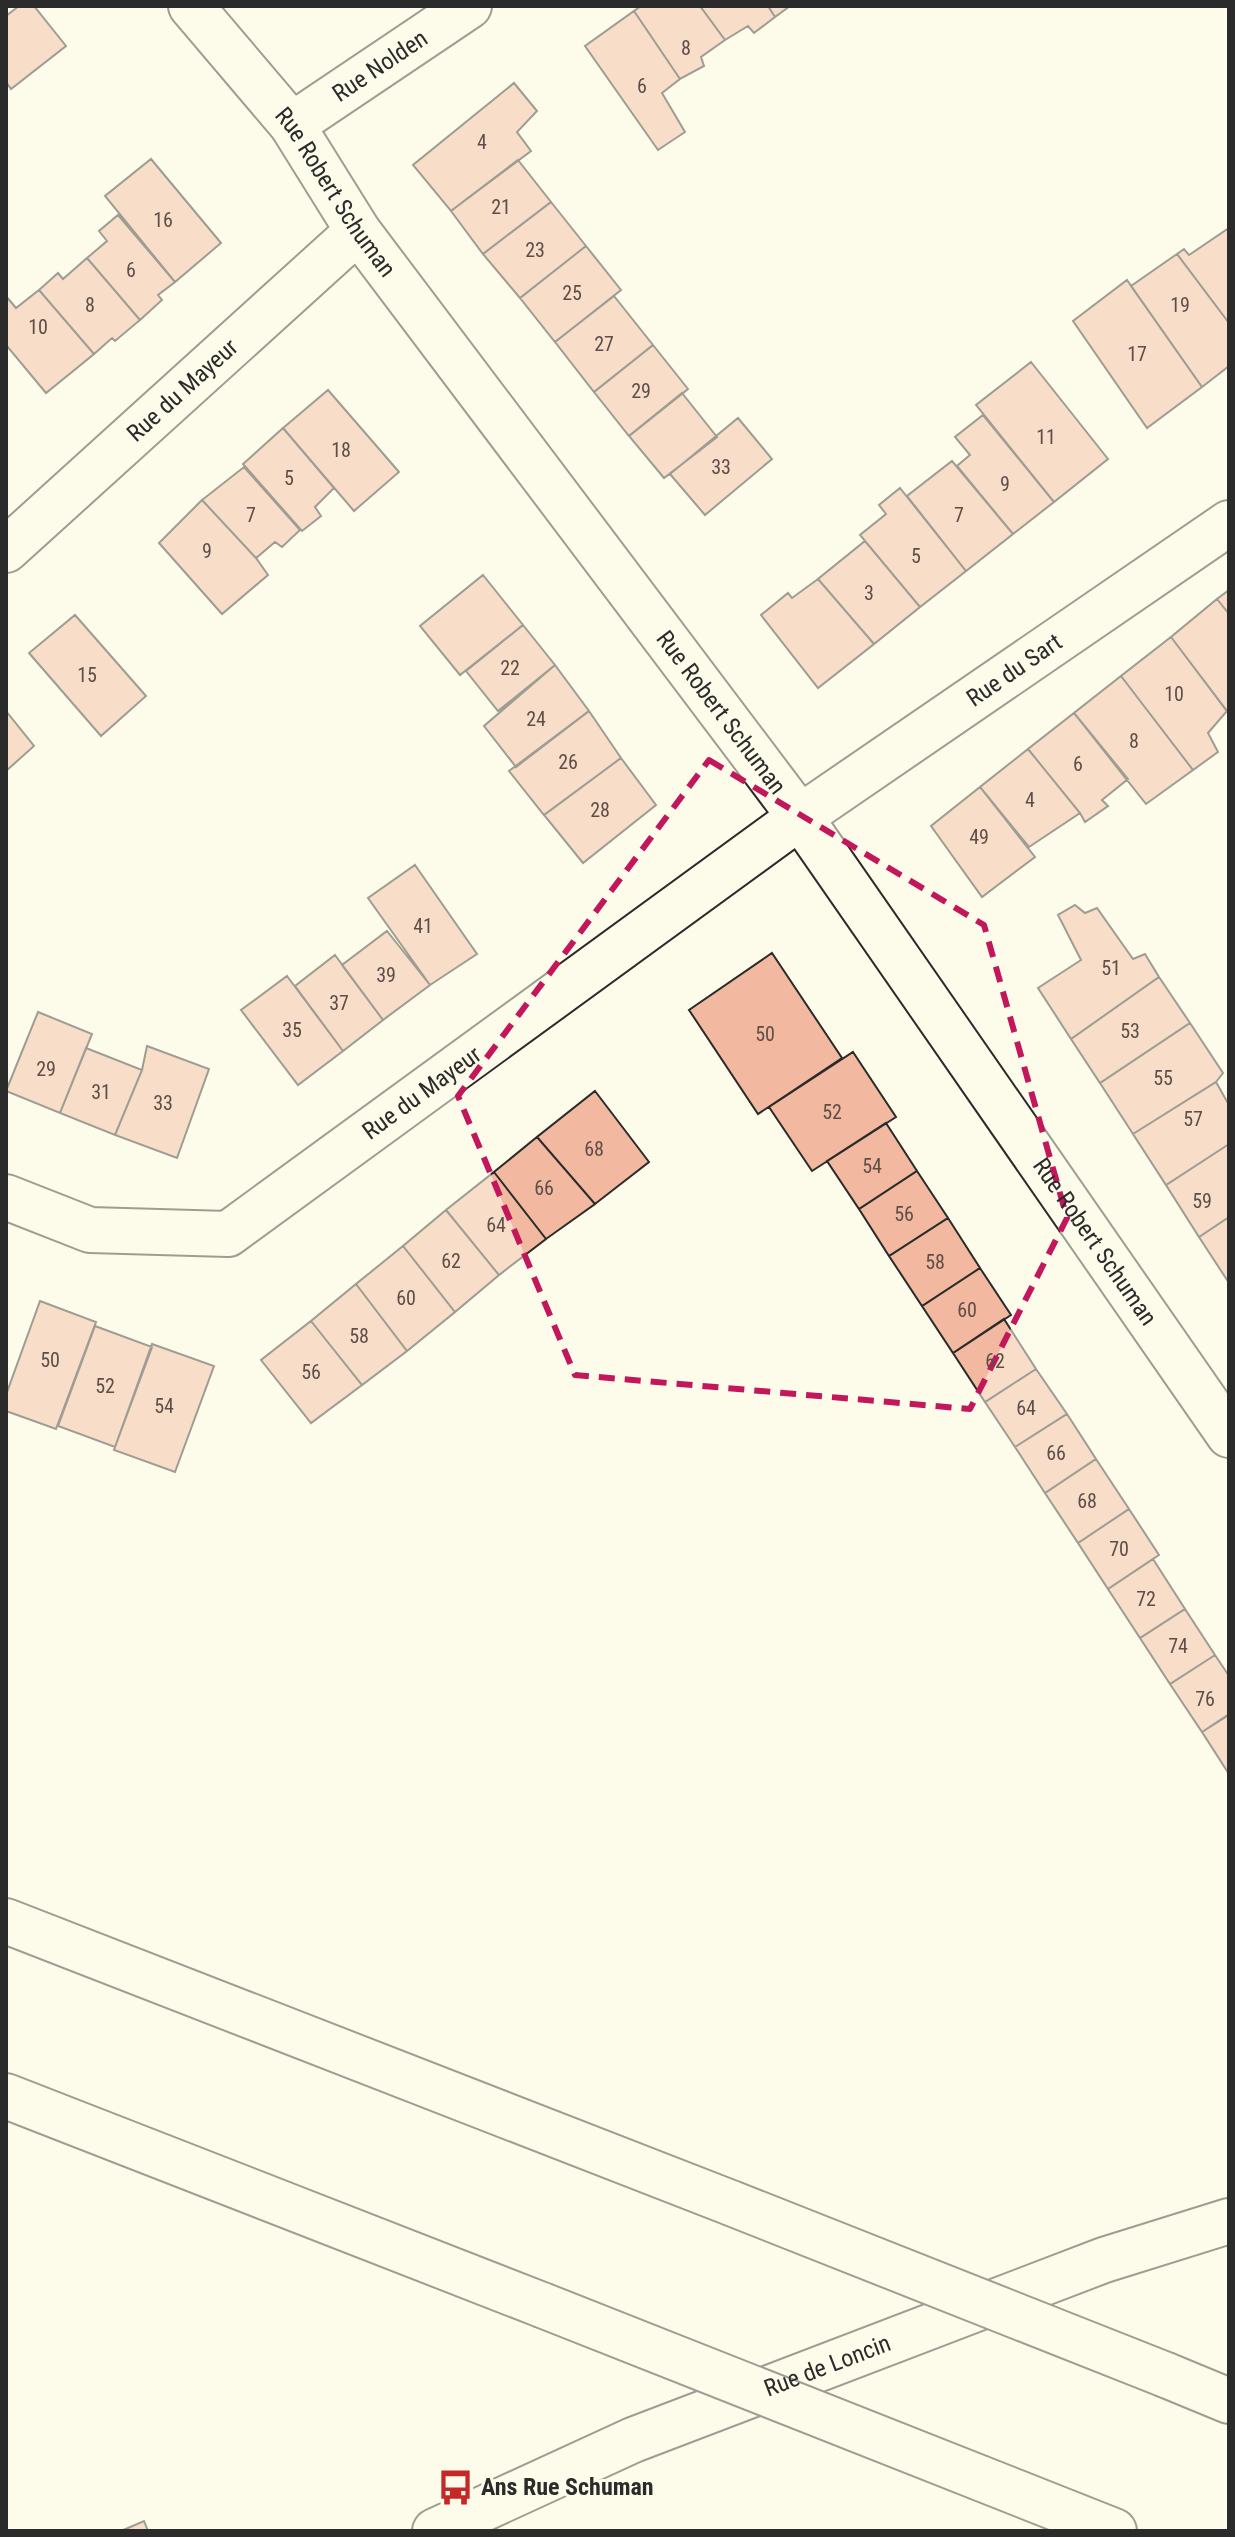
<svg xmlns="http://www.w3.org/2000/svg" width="1235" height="2537" font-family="'Roboto Condensed',sans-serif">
  <rect width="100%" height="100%" fill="#fdfbea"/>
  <path fill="#f2b8a0" stroke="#2b2b2b" stroke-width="2" d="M19,6H34L66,46L11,89L6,82V16Z
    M641,6H700L725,40L701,57L704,66L680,79L634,11Z
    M700,6H768L775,17L754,33L748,26L725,40Z
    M768,6H790L775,17Z
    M634,11L680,79L662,93L685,132L658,150L585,46Z
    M514,83L537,111L517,132L531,151L451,211L413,165Z
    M151,159L221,243L175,282L105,196Z
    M518,160L551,202L483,254L451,211Z
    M551,202L586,246L520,298L483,254Z
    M118,215L175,282L158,295L162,300L140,320L87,258L107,241L99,231Z
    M1229,228V323L1177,254L1184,249L1189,255Z
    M586,246L621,290L555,342L520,298Z
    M1177,254L1229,323V366L1202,387L1131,286Z
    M87,258L140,320L115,341L112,338L94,354L39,290L58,273L63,279Z
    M1127,280L1202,387L1147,428L1073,321Z
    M39,290L94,354L46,393L6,345V296L16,308Z
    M614,296L653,345L594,392L555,342Z
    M653,345L688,389L629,436L594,392Z
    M1031,362L1108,459L1054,502L976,405Z
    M328,390L399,472L354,511L283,428Z
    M682,393L717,437L664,478L629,436Z
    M983,415L1054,502L1013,534L957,466L970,455L955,437Z
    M738,418L772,459L705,515L670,474Z
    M283,428L334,488L315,507L321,516L302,531L243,464Z
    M952,461L1013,534L966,571L907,496Z
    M244,467L300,530L282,547L275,542L256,558L202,500Z
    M900,488L966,571L920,607L860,535L886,514L879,505Z
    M202,500L256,558L268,575L222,614L159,543Z
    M865,541L920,607L874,644L818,579Z
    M483,575L523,625L460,675L420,626Z
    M818,579L874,644L818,688L761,615L788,593L792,598Z
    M1229,590V614L1217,599Z
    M1217,599L1229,614V714L1171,637Z
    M75,615L146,696L101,736L29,653Z
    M523,625L555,665L498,711L466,671Z
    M1171,637L1227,711L1208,733L1218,752L1193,770L1121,676Z
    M555,665L589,711L516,767L484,726Z
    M1121,676L1193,770L1146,804L1074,713Z
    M6,711L34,746L6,771Z
    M589,711L621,758L544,815L509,771Z
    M1074,713L1128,779L1102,800L1108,806L1085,822L1080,813L1028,749Z
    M1028,749L1080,813L1029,847L980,787Z
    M621,758L656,805L583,863L544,815Z
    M980,787L1035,857L982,897L931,826Z
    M415,865L477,954L430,985L368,898Z
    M1075,905L1085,913L1097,908L1133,959L1145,954L1159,977L1071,1039L1038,988L1081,960L1058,915Z
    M387,931L430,985L383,1020L342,965Z
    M772,953L842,1058L758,1114L689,1010Z
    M335,955L383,1020L343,1051L295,986Z
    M287,976L343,1051L298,1085L241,1010Z
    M1159,977L1190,1023L1100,1083L1071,1039Z
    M38,1012L92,1034L60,1113L6,1091Z
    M1190,1023L1223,1073L1216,1082L1133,1134L1100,1083Z
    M147,1046L209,1069L177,1158L115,1135L142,1070Z
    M86,1048L142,1070L115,1135L60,1113Z
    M853,1052L896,1117L812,1171L769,1107Z
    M1216,1082L1229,1105V1144L1166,1185L1133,1134Z
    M595,1091L649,1162L595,1204L537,1137Z
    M886,1123L917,1171L859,1209L827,1161Z
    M537,1137L595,1204L546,1239L494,1172Z
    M1229,1144V1217L1199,1237L1166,1185Z
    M917,1171L948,1218L889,1256L859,1209Z
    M494,1172L546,1239L499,1275L446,1210Z
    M446,1210L499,1275L455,1312L403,1246Z
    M1229,1217V1283L1199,1237Z
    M948,1218L980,1268L922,1306L889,1256Z
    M403,1246L455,1312L407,1351L356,1284Z
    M980,1268L1011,1315L953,1353L922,1306Z
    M356,1284L407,1351L362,1385L311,1321Z
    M40,1301L96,1322L56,1429L6,1411V1395Z
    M1004,1319L1036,1369L985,1402L953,1353Z
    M311,1321L362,1385L311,1423L261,1360Z
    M95,1326L152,1347L115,1447L58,1426Z
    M152,1344L214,1366L175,1472L114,1450Z
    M1036,1369L1067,1414L1015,1447L985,1402Z
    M1067,1414L1096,1459L1045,1493L1015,1447Z
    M1096,1459L1129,1509L1078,1543L1045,1493Z
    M1129,1509L1159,1555L1108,1589L1078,1543Z
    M1153,1559L1185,1609L1140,1638L1108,1589Z
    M1185,1609L1215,1655L1170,1684L1140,1638Z
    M1215,1655L1229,1676V1714L1202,1732L1170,1684Z
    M1229,1715V1774L1202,1732Z
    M144,2521L148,2531H121Z"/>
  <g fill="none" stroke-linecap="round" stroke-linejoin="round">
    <defs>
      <g id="minor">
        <path id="s1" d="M191,6L292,125L358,231L800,817L1229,1435"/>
        <path id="s2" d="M292,125L469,6"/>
        <path id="s3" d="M6,550L358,231"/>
        <path id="s4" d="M6,1197L90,1230L228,1234L800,817L1229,523"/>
        <path id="s5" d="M435,2531L633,2440L1104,2260L1229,2221"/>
      </g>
      <path id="motorway" d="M6,1921L731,2203
        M6,2096L542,2305
        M1166,2375L1229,2401
        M980,2478L1114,2531"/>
    </defs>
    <use href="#minor" stroke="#2b2b2b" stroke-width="48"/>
    <use href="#motorway" stroke="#2b2b2b" stroke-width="48"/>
    <use href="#minor" stroke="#fdfbea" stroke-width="44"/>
    <use href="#motorway" stroke="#fdfbea" stroke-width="44"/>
    <defs>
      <path id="motorway-bridge" d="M731,2203L1166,2375
        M542,2305L980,2478"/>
    </defs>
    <use href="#motorway-bridge" stroke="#2b2b2b" stroke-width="48" stroke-linecap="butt"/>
    <use href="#motorway-bridge" stroke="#fdfbea" stroke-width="44"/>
  </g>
  <path d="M0 0H1235V2537H0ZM709,760L984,925L1067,1218L970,1409L575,1375L458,1096Z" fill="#fdfbea" fill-opacity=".55" fill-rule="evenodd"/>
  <path fill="none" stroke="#c2185b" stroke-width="6" stroke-dasharray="16 10" stroke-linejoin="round" d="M709,760L984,925L1067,1218L970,1409L575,1375L458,1096Z"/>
  <defs>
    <symbol id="bus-bare" viewBox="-9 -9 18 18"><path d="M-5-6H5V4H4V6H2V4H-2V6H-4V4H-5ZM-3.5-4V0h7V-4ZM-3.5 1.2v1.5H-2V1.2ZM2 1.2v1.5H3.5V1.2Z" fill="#c62828" stroke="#fdfbea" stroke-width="2.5" paint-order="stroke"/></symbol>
  </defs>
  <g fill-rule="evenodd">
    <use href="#bus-bare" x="430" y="2462" width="51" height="51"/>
  </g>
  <g text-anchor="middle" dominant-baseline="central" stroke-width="6" stroke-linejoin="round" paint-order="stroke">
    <g font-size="20" fill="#5d4e48">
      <text x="686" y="48">8</text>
      <text x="642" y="86">6</text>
      <text x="482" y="142">4</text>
      <text x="501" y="207">21</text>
      <text x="163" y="220">16</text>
      <text x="535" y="250">23</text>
      <text x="131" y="270">6</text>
      <text x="572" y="293">25</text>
      <text x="90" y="305">8</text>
      <text x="1180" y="305">19</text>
      <text x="38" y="327">10</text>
      <text x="604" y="344">27</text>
      <text x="1137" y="354">17</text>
      <text x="641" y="391">29</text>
      <text x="1046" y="437">11</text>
      <text x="341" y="450">18</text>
      <text x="721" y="467">33</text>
      <text x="289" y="478">5</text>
      <text x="1005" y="484">9</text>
      <text x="251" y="515">7</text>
      <text x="959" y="515">7</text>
      <text x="207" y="551">9</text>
      <text x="916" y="556">5</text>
      <text x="869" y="593">3</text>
      <text x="510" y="668">22</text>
      <text x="87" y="675">15</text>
      <text x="1174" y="694">10</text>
      <text x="536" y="719">24</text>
      <text x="1134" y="741">8</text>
      <text x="568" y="762">26</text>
      <text x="1078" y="764">6</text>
      <text x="1030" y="800">4</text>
      <text x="600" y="810">28</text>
      <text x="979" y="837">49</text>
      <text x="423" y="926">41</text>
      <text x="1111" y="968">51</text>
      <text x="386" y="975">39</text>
      <text x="339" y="1003">37</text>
      <text x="292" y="1030">35</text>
      <text x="1130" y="1031">53</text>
      <text x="765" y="1034">50</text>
      <text x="46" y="1069">29</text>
      <text x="1163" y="1078">55</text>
      <text x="101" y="1092">31</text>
      <text x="163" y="1103">33</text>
      <text x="832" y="1112">52</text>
      <text x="1193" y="1119">57</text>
      <text x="594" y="1149">68</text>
      <text x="872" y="1166">54</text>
      <text x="544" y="1188">66</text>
      <text x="1202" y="1201">59</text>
      <text x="904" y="1214">56</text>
      <text x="496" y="1225">64</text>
      <text x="451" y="1261">62</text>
      <text x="935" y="1262">58</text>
      <text x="406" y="1298">60</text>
      <text x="967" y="1310">60</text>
      <text x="359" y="1336">58</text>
      <text x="50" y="1360">50</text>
      <text x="995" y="1361">62</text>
      <text x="311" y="1372">56</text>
      <text x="105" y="1386">52</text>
      <text x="164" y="1406">54</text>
      <text x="1026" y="1408">64</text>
      <text x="1056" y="1453">66</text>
      <text x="1087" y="1501">68</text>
      <text x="1119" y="1549">70</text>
      <text x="1146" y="1599">72</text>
      <text x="1178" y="1646">74</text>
      <text x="1205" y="1699">76</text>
    </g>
    <g font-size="24" fill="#2b2b2b" stroke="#fdfbea">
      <text stroke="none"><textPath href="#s2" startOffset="106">Rue Nolden</textPath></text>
      <text stroke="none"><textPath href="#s1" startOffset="236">Rue Robert Schuman</textPath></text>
      <text stroke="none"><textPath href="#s3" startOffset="238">Rue du Mayeur</textPath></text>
      <text stroke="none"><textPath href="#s4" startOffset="1196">Rue du Sart</textPath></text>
      <text stroke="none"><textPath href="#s1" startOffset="884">Rue Robert Schuman</textPath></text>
      <text stroke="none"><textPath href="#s4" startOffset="468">Rue du Mayeur</textPath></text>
      <text stroke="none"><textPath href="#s1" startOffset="1532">Rue Robert Schuman</textPath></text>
      <text stroke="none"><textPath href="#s5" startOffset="426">Rue de Loncin</textPath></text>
    </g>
    <g font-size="24" font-weight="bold" fill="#2b2b2b" stroke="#fdfbea" text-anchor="start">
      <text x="481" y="2487">Ans Rue Schuman</text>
    </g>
  </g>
  <rect width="1235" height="2537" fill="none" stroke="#2b2b2b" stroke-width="16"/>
</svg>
